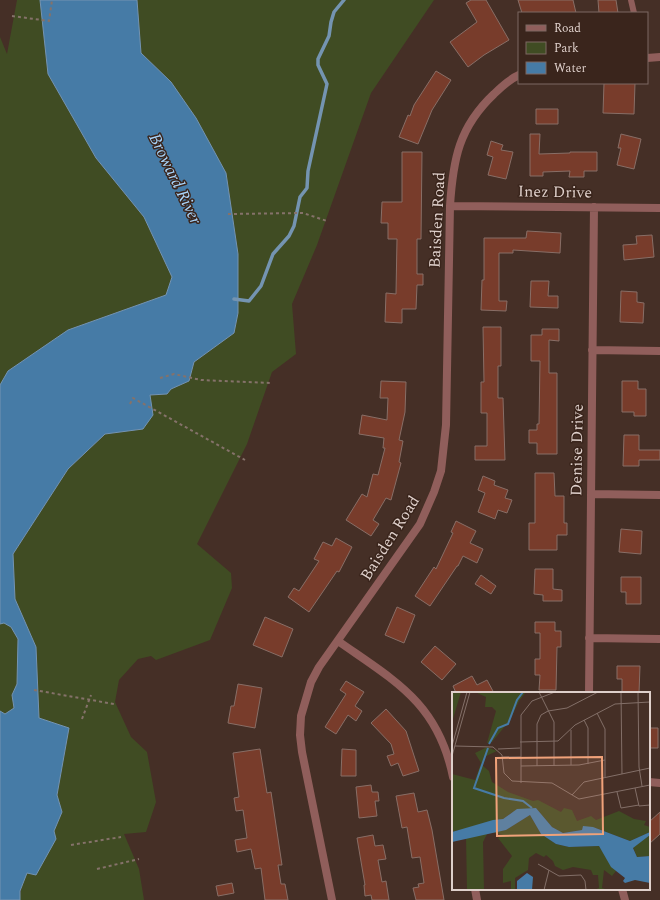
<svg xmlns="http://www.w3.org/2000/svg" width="660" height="900" font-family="Spectral,serif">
  <rect width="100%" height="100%" fill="#452f26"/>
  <path fill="#404c23" d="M17,0H40L48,74L96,158L144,217L172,277L166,295L68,330L8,371L0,385V37L7,54Z
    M137,0H434L371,93L317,245L292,304L296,354L272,372L247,444L197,544L231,573L232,588L210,640L156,660L151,656L138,659L119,680L115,702L131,737L147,752L156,802L146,832L124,834L139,869L144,900H20C20,875 40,853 53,832C56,826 59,819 62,812L57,795L69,729L39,718L36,647L15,599L13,554L68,469L105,434L143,429L150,395L167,394L171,389L189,381L194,362L234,333L238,313V254L226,173L171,82L141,53Z
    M4,622L11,627L18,639L17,684L12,695L14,708L5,714L0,711V624Z"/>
  <path fill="#467ba6" stroke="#7494b1" d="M40,0H137L141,53L171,82L196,118L226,173L238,254V313L234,333L194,362L189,381L171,389L167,394L150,395L153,415L143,429L105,434L68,469L13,554L15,599L36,647L39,718L69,728L57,795L62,812L54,831L56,839L36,875L27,873L20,891V900H0V711L5,714L14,708L12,695L17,684L18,639L11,627L4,623L0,624V385L8,371L68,330L166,295L172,277L144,217L96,158L48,74Z"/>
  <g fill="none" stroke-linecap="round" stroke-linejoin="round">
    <path stroke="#7494b1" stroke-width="3.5" d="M234,299L249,301L261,286L273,254L289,236L294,226L300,197L307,188L308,171L327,84L318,65V59L329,36L331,22L334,12L344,0"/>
  </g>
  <path fill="#783c2b" stroke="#886e66" d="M471,0H486L509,40L484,55L468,67L450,42L477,22L466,3Z
    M518,0H573L576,13H522Z
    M598,0H616L618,13H599Z
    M436,71L451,80L432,110L418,144L399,137L408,115L410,116L414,105Z
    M604,83H635L634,114L603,113Z
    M536,109H558V124H536Z
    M530,134H540L539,154L570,153V152H597V171H584V177H569L570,171L543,172V176H530Z
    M621,134L641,139L634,169L617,165L621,148H618Z
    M491,141L503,145L501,150L513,152L506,179L488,175L493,157L487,155Z
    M402,152H422L421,239H417V274H423V285H417L416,309H402V323L385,322L386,293L396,294L397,239H388V223H381L382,202H402Z
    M527,231L561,233L560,253L513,250V253H499V301H507L506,311L481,310L482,280H484V238H526Z
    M652,235L654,257L624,260L623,245L637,244L636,236Z
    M531,281H549L548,296H558V308L530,307Z
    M621,291L637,292V302L644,303L643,323L620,322Z
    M483,327H501V366H498V398H503L505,460H475V446H487V413H481V382H484Z
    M542,329H559V341L549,340V373H557V454H537V443H529V430H537V424H539L540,361H531V335H542Z
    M381,381L406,382L405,412L399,440L403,441L399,462L401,463L391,500L386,498L373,520L379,524L371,536L346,520L362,494L367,497L373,474L378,475L385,448H383L384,438L359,434L362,415L387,420L388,398H380Z
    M622,381H638V389H646V416H634V412H622Z
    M624,435H639V450H660V460H639V466H623Z
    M535,473H554L555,496H564V523H567V535H557V550H529V523H535Z
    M483,476L495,481L494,485L508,490L505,498L512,500L507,513L498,510L495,519L478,512L485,493L478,490Z
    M456,521L476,531L470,543L483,549L477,563L463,556L458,566H457L430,606L415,596L434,567L436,569L453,533L451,532Z
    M621,529L642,531L641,554L619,552Z
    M336,538L352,547L339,572L337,571L309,612L288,597L294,588L299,591L319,561L314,559L323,542L332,546Z
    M535,569H553V589L562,590V601H543V595L534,594Z
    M481,575L496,586L491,594L475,584Z
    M621,577H641V604H626V592H621Z
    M397,607L415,615L404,643L385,635Z
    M265,617L293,629L282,657L253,645Z
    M535,622H555V631H561V647H557L556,690H539L540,675H535V659H540V633H535Z
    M435,646L456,664L442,680L421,662Z
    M617,666H640L639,693H622V679H617Z
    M472,676L477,685L487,680L494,693H456L453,686Z
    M346,681L364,692L355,706L362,711L356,721L348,715L336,734L325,727L346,694L340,690Z
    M238,684L262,688L255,728L228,723L231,706H234Z
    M386,709L406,731L419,771L403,776L398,763L391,766L387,756L394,754L391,744L371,723Z
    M649,728H658V748H649Z
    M260,749L267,793L271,792L282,865H278L281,884H285L288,900H265L261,868L255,869L251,849L237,852L235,840L247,838L243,810L236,811L234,798L239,797L233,753Z
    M342,749L356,750V776H341Z
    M371,785L372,792H378L379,801H375L377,816L359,818L356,787Z
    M414,793L418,812L427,810L432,830L444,900H416L413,888L419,887L418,884L424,883L420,857L412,858L407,827L402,828L396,796Z
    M660,812V834L649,844V822Z
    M373,835L375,846L383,845L386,859L378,860L382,882L386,881L389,900H372L371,895L365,896L364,885H365L357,838Z
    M232,883L234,893L218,896L216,886Z"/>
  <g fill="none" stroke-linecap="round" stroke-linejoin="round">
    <path stroke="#85726a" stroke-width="2" stroke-dasharray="3 3" stroke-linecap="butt" d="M12,16L49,21L52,0
      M228,214L303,213L327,221
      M160,378L174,374L201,380L271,383
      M130,404L133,398L245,460
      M34,690L114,704
      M82,719L91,695
      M71,845L121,837
      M97,869L139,859"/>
    <path stroke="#905e5b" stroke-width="6" d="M631,0L634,13"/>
    <path stroke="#905e5b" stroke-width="8" d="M647,58L660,57
      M450,206L660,208
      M592,350L660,351
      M591,494L660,495
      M589,638L660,639
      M338,641C395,681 438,703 453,777
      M589,693L594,207
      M649,782L660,783
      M475,889L477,900
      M622,889L625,900
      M332,900L302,752L300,735L301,716L311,682L319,667L420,524L434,492L441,471L446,425L450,206C453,159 459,127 494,94C501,87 510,79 519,75"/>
  </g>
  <g text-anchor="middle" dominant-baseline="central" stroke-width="3" stroke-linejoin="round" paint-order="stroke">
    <g font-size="16" fill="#dfd0cb" stroke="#3a251c">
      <text transform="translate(555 192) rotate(1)">Inez Drive</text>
      <text transform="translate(437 220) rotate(-87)">Baisden Road</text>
      <text transform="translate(577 450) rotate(-89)">Denise Drive</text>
      <text transform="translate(390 538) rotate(-58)">Baisden Road</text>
    </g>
    <g font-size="17" font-style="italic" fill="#a9d5fb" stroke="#3a251c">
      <text transform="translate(175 179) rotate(64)">Broward River</text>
    </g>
  </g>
  <g transform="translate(452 692)">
    <rect width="198" height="198" fill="#452f26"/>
    <path d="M0,0H9L0,30ZM23,0H74L67,9L58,28L40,50L35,51L44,19L40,15H33L34,5ZM35,55L45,59L32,65L31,74L37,79L40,90L56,100L81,109L86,108L109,120L112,116L120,118L125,129L139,124L144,128L167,119L182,127L194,129L192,133L198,135V140L178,149L144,136L131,135L130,138L111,141L100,135L84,116L59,121L51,127L0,140V82L23,88L29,71L23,61ZM78,123L89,142L104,152L117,155L147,154L164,179L160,184L152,178L150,196L156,198H142L147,196L146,183H141L139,178L121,175L111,178L103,174L101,169L94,163L92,165L84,161L77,166L76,178L63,186V198H59V189L51,191V177L60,164L46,146L51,143L40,140L54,138ZM36,140L31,150L32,198H15L14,146ZM198,143V164L185,165L181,155Z" fill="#404c23"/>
    <path d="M84,116L100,135L111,141L130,138L131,134L141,135L178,149L198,140V143L181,156L185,165L198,164V191L183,188L173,191L171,189L173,186L159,175L147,154L117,155L104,152L89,142L78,123L54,138L0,150V140L41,128L51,127L65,117ZM75,181L81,185L80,198H65V189Z" fill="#467ba6"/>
    <path fill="none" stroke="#467ba6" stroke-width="2" d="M37,52L46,36L56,32L65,8L71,0M36,56L22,96L52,106L71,109L80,116"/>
    <path fill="none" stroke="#836f68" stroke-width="1" d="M87,0L102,30V74M169,0L170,82M186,0L187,75L190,94M145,21L153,37V85M132,28L136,36V72M119,38V73M68,50L106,49L123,33L163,12L198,10M0,54L15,0M3,54L41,55L50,63L52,81L60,89L100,91L127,107L198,93M46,57L68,56M0,64L18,0M51,65H69M69,74L127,73L153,68M85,74V32L89,23L96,19L115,16L146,0M69,91V23L80,9L103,0M183,96L187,114L198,113M165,100L169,116L187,113M120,103L132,90L198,76M86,172L107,184L129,183L133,189L134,198M92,198L97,178"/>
    <path fill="#f0a27a" fill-opacity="0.15" stroke="#f0a27a" stroke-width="2" d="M150,65L151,142L45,144L44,66Z"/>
    <rect width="198" height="198" fill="none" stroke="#dfd0cb" stroke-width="2"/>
  </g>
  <rect x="518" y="12" width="130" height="72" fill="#3a251c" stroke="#7c6962"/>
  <rect x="526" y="25" width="20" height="6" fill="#905e5b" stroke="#7c6962"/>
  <text x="554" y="32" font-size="12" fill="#dfd0cb">Road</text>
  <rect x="526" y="42" width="20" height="12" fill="#404c23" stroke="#7c6962"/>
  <text x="554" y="52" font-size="12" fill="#dfd0cb">Park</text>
  <rect x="526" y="62" width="20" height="12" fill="#467ba6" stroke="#7c6962"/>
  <text x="554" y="72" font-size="12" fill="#dfd0cb">Water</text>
</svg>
